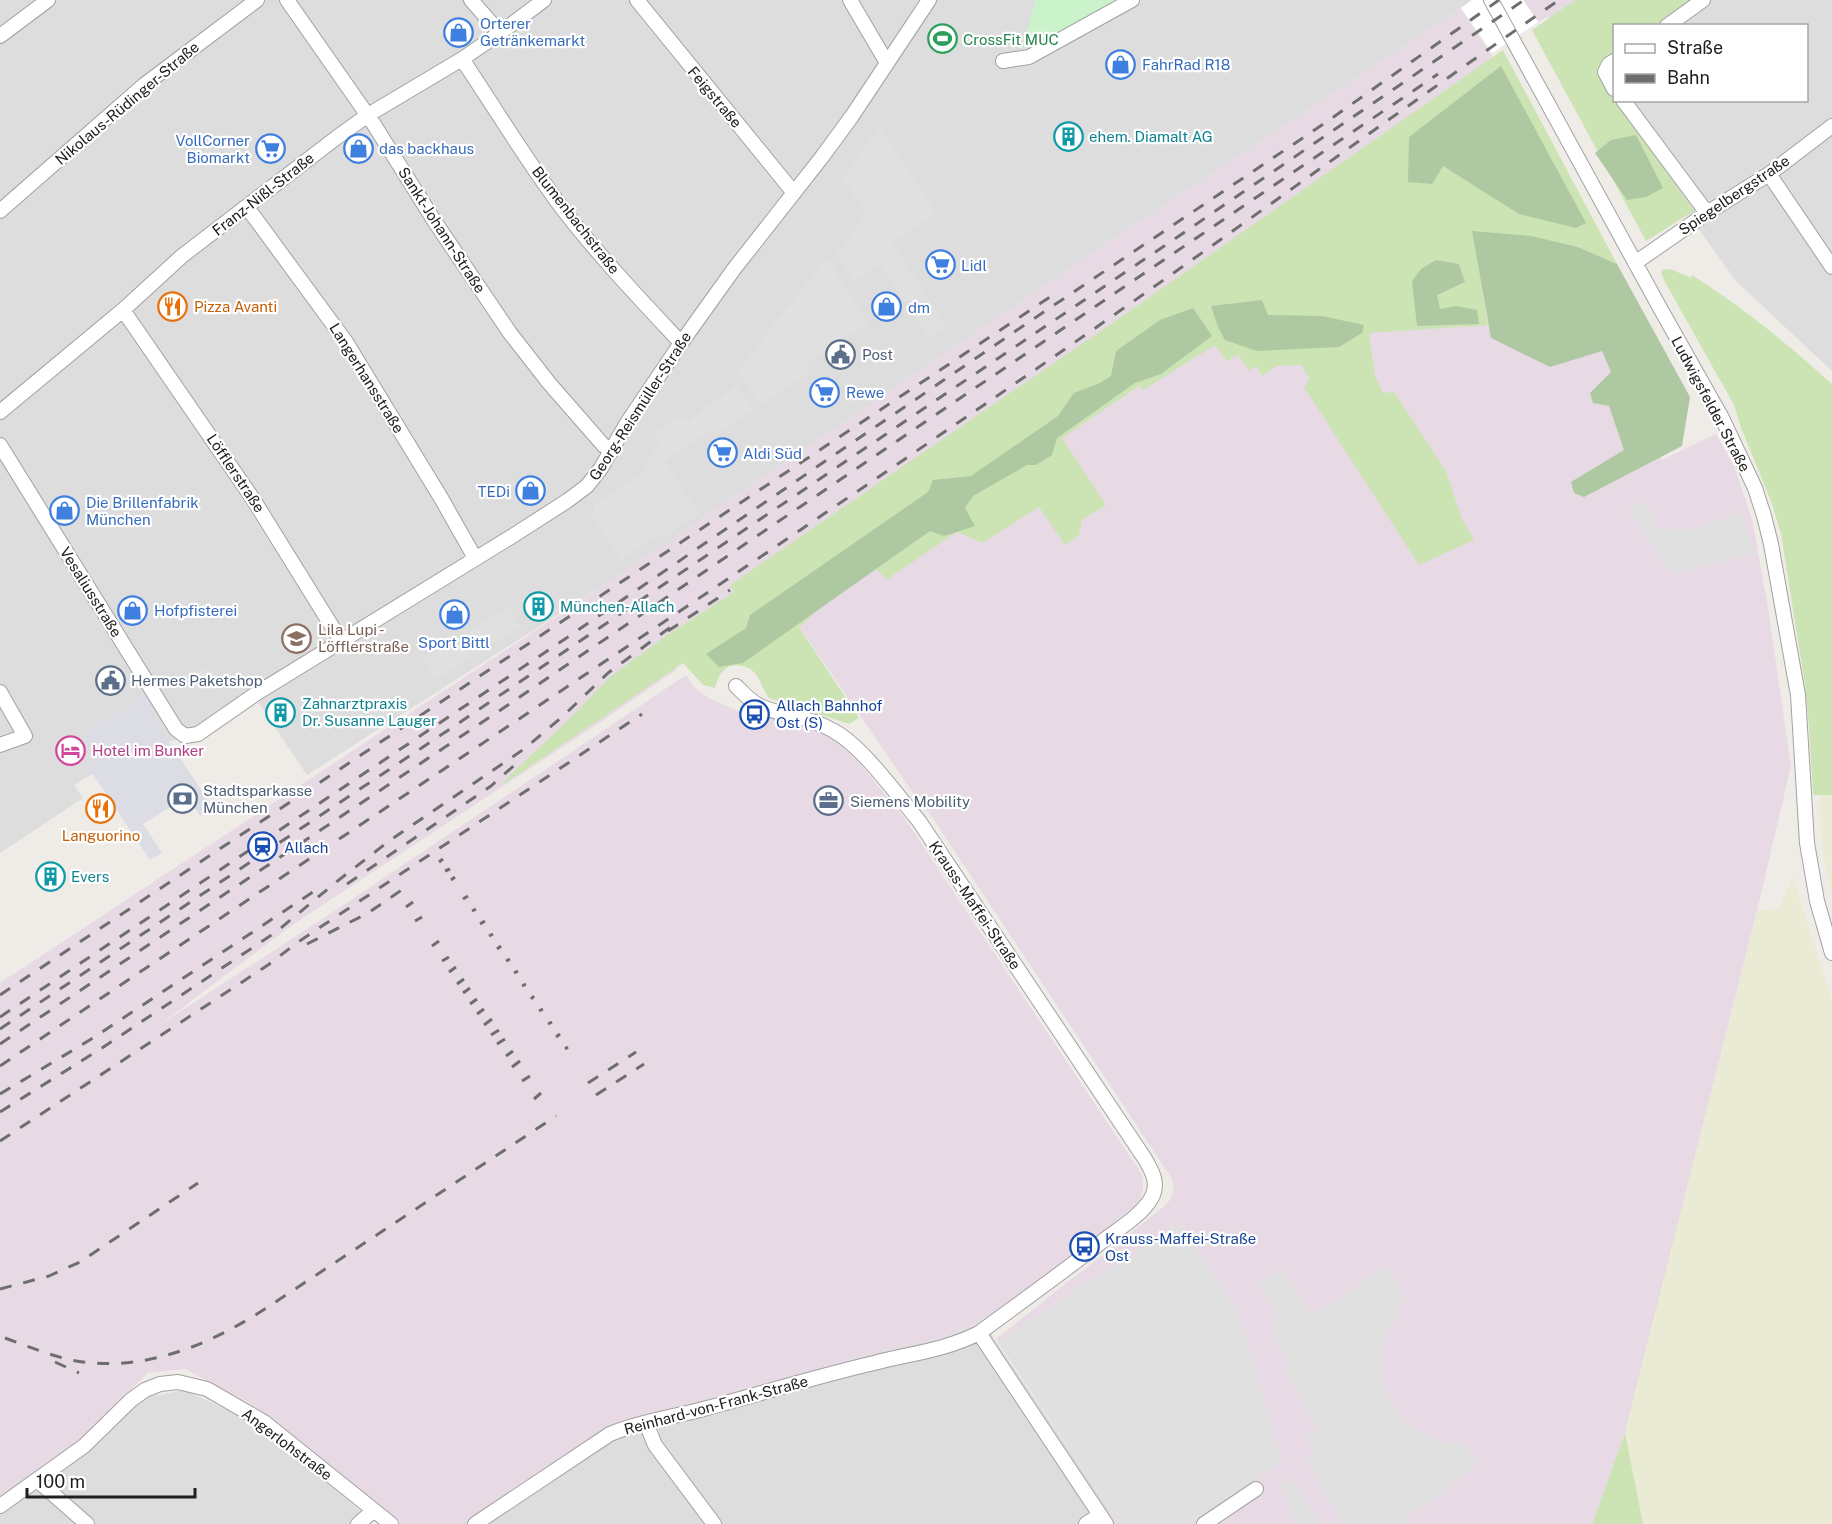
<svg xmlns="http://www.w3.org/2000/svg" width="1832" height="1524" font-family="'Public Sans',sans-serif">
  <rect width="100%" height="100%" fill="#efece7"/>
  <path fill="#dedddd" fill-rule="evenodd" d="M0,0H1473L1094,252L615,578L307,775L252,693L179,738L92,774L74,785L83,798L0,853Z
    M1573,0H1832V371L1736,281L1547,17ZM1614,26H1806V100H1614Z
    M983,1322L1113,1514L1099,1524H461L613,1425L722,1397L728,1394L730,1395L745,1387L754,1389L867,1355L941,1338Z
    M184,1390L254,1422L364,1514L352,1524H0V1512L71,1464L144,1398Z"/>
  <path fill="#e7dae5" d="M1523,0H1573L1547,17L1538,22Z
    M1461,8L1493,57L675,665L676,670L605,719L291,926L158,1026L339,908L686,675L696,689L709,698L742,713L799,724L825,735L840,744L863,767L905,819L1141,1173L1143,1180V1190L1138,1204L1075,1252L1076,1254L983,1322L941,1338L867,1355L754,1389L744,1387L730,1395L728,1394L722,1397L613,1425L461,1524H400L250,1403L185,1369L148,1373L75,1445L0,1496V983L615,578L1094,252Z
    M1495,324L1611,337L1662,460L1716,434L1734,466L1752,519L1768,607L1791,766L1757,911L1625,1433L1592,1524H1099L1113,1513L998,1342L997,1338L1162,1208L1170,1200L1174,1190L1172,1179L922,802L920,803L796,622L1212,327Z"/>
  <path fill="#eaebd5" d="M1819,795H1832V898L1821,841Z
    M1793,877L1832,1000V1524H1643L1625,1433L1757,911L1778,909Z"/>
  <path fill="#cce3b4" d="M1576,0H1694L1658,25L1614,26V56L1603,64L1601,79L1694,211L1646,241L1532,30Z
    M1503,50L1617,264L1578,247L1473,232L1488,325L1369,333L1375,376L1383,393L1394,392L1446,471L1462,519L1474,540L1419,565L1304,387L1310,379L1301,365L1277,366L1262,376L1257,366L1249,370L1238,355L1227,361L1215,345L1143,390L1139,386L1062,438L1106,505L1082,520L1079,535L1065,545L1039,507L982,543L957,532L886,580L874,566L835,594L799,627L859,718L849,724L769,698C763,690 762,685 758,677C751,666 733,661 724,670C719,675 717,681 715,688L703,685L683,663L504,784L503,782L564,724L610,677L667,635L734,592L730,585L1121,317Z
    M1663,269L1673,270L1691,278L1692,275C1743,308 1787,343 1832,384V795H1813L1809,726L1805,685L1781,534L1771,501L1741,428L1734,405L1665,282L1661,273Z
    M1625,1433L1643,1524H1592Z"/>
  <path fill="#aec9a1" d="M1501,66L1586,223L1576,228L1519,214L1443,166L1432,184L1408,182L1409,137Z
    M1636,135L1663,188L1646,197L1627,200L1595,153L1611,140Z
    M1472,231L1531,236L1578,247L1617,264L1690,397L1682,446L1584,497L1574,493L1571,482L1624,450L1609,406L1593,403L1590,393L1611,372L1602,351L1550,367L1491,338Z
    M1436,260L1459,264L1465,282L1437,295L1440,309L1456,306L1477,310L1479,324L1417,326L1412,281L1421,269Z
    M1262,300L1268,315L1322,316L1364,325L1362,333L1339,347L1257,351L1225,340L1218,327L1211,306Z
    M1193,308L1212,336L1161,374L1135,383L1057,438L1052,455L1036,465H1027L973,496L965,508L975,526L944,536L930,531L743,663L719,667L706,654L746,628L750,615L928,492L933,480L971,476L1058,416L1074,393L1100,383L1111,376L1116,351L1160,320Z"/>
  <path fill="#caf3cc" d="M1036,0H1119L1029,51L1021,49C1028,33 1030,16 1036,0Z"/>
  <path fill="#e0e0e0" d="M880,126L936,213L892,243L947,327L930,338L880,264L853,282L837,253L866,214L848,186L841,181Z
    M827,257L868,323L805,363L811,372L760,406L738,371Z
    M737,385L754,409L716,434L713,429L664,461L699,514L663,539L659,534L622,560L592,516L595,504L642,472L659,441L654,434L681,416L688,421Z
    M1644,500L1655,516L1651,520L1657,528L1680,530L1693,529L1743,511L1753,553L1672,574L1629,511Z
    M508,607L521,627L436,680L423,660Z
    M206,666L210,673L190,684L186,677Z
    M1178,1222L1240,1316L1281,1459L1275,1467L1191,1524H1120L998,1342L1097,1276L1136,1253Z
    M1387,1267L1406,1298L1397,1305V1317L1386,1333L1382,1353L1383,1381L1392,1403L1401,1417L1416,1429L1433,1440L1450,1443H1463L1478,1464L1434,1499L1405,1518L1408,1524H1343L1306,1461L1316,1455L1305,1436L1317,1428L1283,1368L1289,1363L1273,1333L1277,1313L1258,1284L1281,1268L1313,1316Z
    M1291,1479L1320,1524H1295L1280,1485Z"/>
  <path fill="#dcdce5" d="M148,695L160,728L213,808L200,816L187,796L143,824L162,853L150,860L86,764L96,758L82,734Z"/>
  <path fill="#fff" d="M1472,0H1523L1538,22L1492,53L1461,8Z"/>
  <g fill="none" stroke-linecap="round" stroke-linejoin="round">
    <defs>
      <path id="minor" d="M287,0L373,123L435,222L510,333L549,383L604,446L611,448
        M471,0L500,33
        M637,0L794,193
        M850,0L887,63
        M1491,0L1660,308L1722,418L1755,488L1764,516L1771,544L1798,695L1807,843L1817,901L1832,953
        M1667,26L1703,0
        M0,36L48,0
        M462,59C495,108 526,160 562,208C598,255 640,299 681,343
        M1003,61L1029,57L1132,0
        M1614,61L1609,64L1605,72L1614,89
        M1623,100L1707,213
        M1769,174L1832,267
        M244,208L252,214L346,342L441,498L475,558
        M0,211L144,85L257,0
        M1635,263L1707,213L1769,174L1832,126
        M123,310L253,499L341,641
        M0,412L123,310L182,256L336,138L368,115L462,59L500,33L544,0
        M0,445L176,729L185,736L198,734L257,693L514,535L567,501L587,486L601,468L627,423L681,343L734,269L822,157L852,116L929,0
        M0,692L25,736L0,745
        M979,1333L1106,1524
        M646,1423L655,1445L714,1524
        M37,1480L87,1524
        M0,1506L84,1446L131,1400L145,1390L160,1384L178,1382L207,1389L264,1422L391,1524
        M358,1524L373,1511
        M475,1524L610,1434C641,1421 675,1417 707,1408C763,1393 818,1376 874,1363C912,1353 943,1351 979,1333C1021,1302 1063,1272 1104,1240C1120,1228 1142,1215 1152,1197C1159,1183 1152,1171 1145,1159L919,821C897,795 863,747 834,731C809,716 785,717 760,706C750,701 743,693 736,686
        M1086,1524L1100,1515
        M1204,1524L1256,1489"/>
    </defs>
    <use href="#minor" stroke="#a1a1a1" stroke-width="16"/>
    <use href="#minor" stroke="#fff" stroke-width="14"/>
    <path stroke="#6e6e6e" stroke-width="3" stroke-dasharray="12 12" stroke-linecap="butt" d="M668,631L730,590
      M439,862L443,859
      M445,871L450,869
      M451,880L455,877
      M347,884L491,786L518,762
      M463,899L468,896
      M406,907L413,902
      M472,911L476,909
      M415,921L422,917
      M480,924L485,921
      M489,936L493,934
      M307,944L368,913L403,889
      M432,946L439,941
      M497,949L501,946
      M442,961L449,957
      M506,961L510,959
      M449,972L456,967
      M514,973L518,971
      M457,984L464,979
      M522,986L526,984
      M463,993L470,988
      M0,995L1053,295
      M531,999L534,996
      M470,1004L477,999
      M539,1011L543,1009
      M477,1014L484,1009
      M0,1017L565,639L1023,326L1325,123L1499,0
      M548,1024L552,1022
      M484,1025L492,1019
      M0,1029L453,727L1173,240L1524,0
      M491,1035L499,1030
      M556,1037L560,1034
      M0,1044L505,707L1438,74
      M497,1044L505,1039
      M565,1049L568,1047
      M506,1056L513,1051
      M0,1066C352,829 706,597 1055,356C1224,239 1390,117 1559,0
      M512,1067L520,1061
      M522,1081L530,1076
      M588,1083L636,1052
      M0,1094L93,1038L322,886
      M596,1095L644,1064
      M534,1099L541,1093
      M0,1112L102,1048L276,932L335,883L389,841L524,749L562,717L608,673L672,626
      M0,1141L268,965L298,942L642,714
      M0,1289L49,1276L80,1262L198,1183
      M5,1338C27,1346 49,1355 71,1360C142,1374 210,1345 268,1307L556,1116
      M55,1362L79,1373"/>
  </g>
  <defs>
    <symbol id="shop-ring" viewBox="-11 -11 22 22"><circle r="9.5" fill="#fff" stroke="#3f7fe0" stroke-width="1.5"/><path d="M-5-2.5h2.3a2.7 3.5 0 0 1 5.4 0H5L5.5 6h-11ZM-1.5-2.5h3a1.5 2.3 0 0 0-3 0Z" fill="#3f7fe0"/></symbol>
    <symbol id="stadium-ring" viewBox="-11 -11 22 22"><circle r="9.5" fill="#fff" stroke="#2e9e5b" stroke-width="1.5"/><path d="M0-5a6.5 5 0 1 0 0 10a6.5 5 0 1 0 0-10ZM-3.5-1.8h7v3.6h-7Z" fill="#2e9e5b"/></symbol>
    <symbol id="building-ring" viewBox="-11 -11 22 22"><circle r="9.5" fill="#fff" stroke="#0f9aa8" stroke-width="1.5"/><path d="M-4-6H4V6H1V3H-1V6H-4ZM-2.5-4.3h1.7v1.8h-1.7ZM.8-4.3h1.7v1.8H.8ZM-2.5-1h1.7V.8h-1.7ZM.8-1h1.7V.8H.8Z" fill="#0f9aa8"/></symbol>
    <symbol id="supermarket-ring" viewBox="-11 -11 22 22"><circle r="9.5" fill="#fff" stroke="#3f7fe0" stroke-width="1.5"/><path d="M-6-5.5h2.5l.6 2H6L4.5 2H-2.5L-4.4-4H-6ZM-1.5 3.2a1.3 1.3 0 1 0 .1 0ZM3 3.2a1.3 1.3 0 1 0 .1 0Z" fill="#3f7fe0"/></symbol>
    <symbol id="restaurant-ring" viewBox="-11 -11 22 22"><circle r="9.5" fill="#fff" stroke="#e8710a" stroke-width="1.5"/><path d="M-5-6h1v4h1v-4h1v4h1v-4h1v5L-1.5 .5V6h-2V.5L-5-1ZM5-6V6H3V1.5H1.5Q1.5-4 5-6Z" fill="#e8710a"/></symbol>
    <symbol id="civic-ring" viewBox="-11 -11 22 22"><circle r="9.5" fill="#fff" stroke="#5c6f8a" stroke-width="1.5"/><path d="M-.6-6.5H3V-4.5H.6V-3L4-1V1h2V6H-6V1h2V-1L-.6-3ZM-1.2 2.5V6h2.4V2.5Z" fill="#5c6f8a"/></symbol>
    <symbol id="school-ring" viewBox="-11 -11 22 22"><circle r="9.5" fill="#fff" stroke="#8d6e63" stroke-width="1.5"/><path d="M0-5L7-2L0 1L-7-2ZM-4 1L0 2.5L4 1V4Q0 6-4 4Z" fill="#8d6e63"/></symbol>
    <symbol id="bus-ring" viewBox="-11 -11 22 22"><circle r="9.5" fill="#fff" stroke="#1a4fb4" stroke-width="1.5"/><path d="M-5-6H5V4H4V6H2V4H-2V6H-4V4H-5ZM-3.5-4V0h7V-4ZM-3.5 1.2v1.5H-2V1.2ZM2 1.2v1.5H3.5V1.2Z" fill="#1a4fb4"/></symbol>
    <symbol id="hotel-ring" viewBox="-11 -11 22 22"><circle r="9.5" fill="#fff" stroke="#d1479c" stroke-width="1.5"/><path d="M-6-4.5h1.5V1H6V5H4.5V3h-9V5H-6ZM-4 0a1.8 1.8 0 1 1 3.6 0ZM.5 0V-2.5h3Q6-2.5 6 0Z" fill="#d1479c"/></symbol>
    <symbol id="bank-ring" viewBox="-11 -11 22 22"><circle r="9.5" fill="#fff" stroke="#5c6f8a" stroke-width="1.5"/><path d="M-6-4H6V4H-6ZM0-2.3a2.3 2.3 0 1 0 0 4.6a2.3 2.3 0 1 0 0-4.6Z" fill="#5c6f8a"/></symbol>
    <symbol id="office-ring" viewBox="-11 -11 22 22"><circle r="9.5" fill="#fff" stroke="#5c6f8a" stroke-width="1.5"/><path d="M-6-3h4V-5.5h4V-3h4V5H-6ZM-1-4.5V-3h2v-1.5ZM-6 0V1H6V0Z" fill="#5c6f8a"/></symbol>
    <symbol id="station-ring" viewBox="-11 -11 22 22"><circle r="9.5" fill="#fff" stroke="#1a4fb4" stroke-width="1.5"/><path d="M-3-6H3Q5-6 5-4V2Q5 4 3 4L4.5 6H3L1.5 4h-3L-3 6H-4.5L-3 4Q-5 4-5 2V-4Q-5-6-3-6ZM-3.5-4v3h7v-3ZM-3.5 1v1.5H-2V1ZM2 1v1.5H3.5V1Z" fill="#1a4fb4"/></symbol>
  </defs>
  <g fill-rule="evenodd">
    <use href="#shop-ring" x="442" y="16" width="33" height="33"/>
    <use href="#stadium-ring" x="926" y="22" width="33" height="33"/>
    <use href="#shop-ring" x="1104" y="48" width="33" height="33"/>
    <use href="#building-ring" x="1052" y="120" width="33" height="33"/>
    <use href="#shop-ring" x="342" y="132" width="33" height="33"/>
    <use href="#supermarket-ring" x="254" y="132" width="33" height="33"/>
    <use href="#supermarket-ring" x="924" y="248" width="33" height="33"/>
    <use href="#restaurant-ring" x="156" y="290" width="33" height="33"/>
    <use href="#shop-ring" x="870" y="290" width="33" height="33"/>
    <use href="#civic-ring" x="824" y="338" width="33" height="33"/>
    <use href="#supermarket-ring" x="808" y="376" width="33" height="33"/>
    <use href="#supermarket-ring" x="706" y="436" width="33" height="33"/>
    <use href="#shop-ring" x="514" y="474" width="33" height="33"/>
    <use href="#shop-ring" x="48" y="494" width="33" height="33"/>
    <use href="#building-ring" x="522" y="590" width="33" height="33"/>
    <use href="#shop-ring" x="116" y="594" width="33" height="33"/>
    <use href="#shop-ring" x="438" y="598" width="33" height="33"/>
    <use href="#school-ring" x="280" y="622" width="33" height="33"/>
    <use href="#civic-ring" x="94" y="664" width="33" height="33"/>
    <use href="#building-ring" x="264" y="696" width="33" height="33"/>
    <use href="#bus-ring" x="738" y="698" width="33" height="33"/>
    <use href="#hotel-ring" x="54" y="734" width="33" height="33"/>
    <use href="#bank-ring" x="166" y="782" width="33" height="33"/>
    <use href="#office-ring" x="812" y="784" width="33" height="33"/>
    <use href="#restaurant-ring" x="84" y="792" width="33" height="33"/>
    <use href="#station-ring" x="246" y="830" width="33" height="33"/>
    <use href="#building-ring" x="34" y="860" width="33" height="33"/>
    <use href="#bus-ring" x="1068" y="1230" width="33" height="33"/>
  </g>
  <g text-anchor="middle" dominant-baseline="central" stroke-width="4.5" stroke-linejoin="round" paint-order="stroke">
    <g font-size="15" fill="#366cbe" stroke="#fff" text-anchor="start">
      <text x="480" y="23">Orterer<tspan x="480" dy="17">Getränkemarkt</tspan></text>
      <text x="1142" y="64">FahrRad R18</text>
      <text x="250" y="140" text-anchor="end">VollCorner<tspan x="250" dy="17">Biomarkt</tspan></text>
      <text x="379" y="148">das backhaus</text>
      <text x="961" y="265">Lidl</text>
      <text x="908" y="307">dm</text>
      <text x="846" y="392">Rewe</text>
      <text x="743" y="453">Aldi Süd</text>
      <text x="510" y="491" text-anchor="end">TEDi</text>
      <text x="86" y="502">Die Brillenfabrik<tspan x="86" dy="17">München</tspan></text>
      <text x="154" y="610">Hofpfisterei</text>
      <text x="454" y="642" text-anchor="middle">Sport Bittl</text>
    </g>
    <g font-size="15" fill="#27864d" stroke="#fff" text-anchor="start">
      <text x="963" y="39">CrossFit MUC</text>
    </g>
    <g font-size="15" fill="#202020" stroke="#fff">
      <text transform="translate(715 97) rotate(50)">Feigstraße</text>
      <text transform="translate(127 103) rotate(-40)">Nikolaus-Rüdinger-Straße</text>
      <text transform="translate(263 194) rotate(-38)">Franz-Nißl-Straße</text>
      <text transform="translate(1734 195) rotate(-34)">Spiegelbergstraße</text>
      <text transform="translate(576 220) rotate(52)">Blumenbachstraße</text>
      <text transform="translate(442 230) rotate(57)">Sankt-Johann-Straße</text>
      <text transform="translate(367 378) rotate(58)">Langerhansstraße</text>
      <text transform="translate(1711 404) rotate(62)">Ludwigsfelder Straße</text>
      <text transform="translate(640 406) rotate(-57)">Georg-Reismüller-Straße</text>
      <text transform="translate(236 473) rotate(56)">Löfflerstraße</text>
      <text transform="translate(91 592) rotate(58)">Vesaliusstraße</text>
      <text transform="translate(975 905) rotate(56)">Krauss-Maffei-Straße</text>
      <text transform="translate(716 1405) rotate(-15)">Reinhard-von-Frank-Straße</text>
      <text transform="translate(287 1444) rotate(37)">Angerlohstraße</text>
    </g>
    <g font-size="15" fill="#0d838f" stroke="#fff" text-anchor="start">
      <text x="1089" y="136">ehem. Diamalt AG</text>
      <text x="560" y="606">München-Allach</text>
      <text x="302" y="703">Zahnarztpraxis<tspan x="302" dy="17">Dr. Susanne Lauger</tspan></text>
      <text x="71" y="876">Evers</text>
    </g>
    <g font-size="15" fill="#c56008" stroke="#fff" text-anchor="start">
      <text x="194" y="306">Pizza Avanti</text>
      <text x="101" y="835" text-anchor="middle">Languorino</text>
    </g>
    <g font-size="15" fill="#4e5e75" stroke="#fff" text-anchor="start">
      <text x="862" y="354">Post</text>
      <text x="131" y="680">Hermes Paketshop</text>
      <text x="203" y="790">Stadtsparkasse<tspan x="203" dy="17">München</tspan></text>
      <text x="850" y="801">Siemens Mobility</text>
    </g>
    <g font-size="15" fill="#785e54" stroke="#fff" text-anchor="start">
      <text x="318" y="629">Lila Lupi -<tspan x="318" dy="17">Löfflerstraße</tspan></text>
    </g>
    <g font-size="15" fill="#164399" stroke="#fff" text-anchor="start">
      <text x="776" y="705">Allach Bahnhof<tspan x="776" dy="17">Ost (S)</tspan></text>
      <text x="284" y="847">Allach</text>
      <text x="1105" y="1238">Krauss-Maffei-Straße<tspan x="1105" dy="17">Ost</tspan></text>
    </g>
    <g font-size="15" fill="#b23c85" stroke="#fff" text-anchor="start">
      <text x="92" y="750">Hotel im Bunker</text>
    </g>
  </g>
  <rect x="1613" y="24" width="195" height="78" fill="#ffffff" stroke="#a6a6a6" stroke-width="1.5"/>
  <rect x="1625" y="44" width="30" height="9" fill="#ffffff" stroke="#a6a6a6" stroke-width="1.5"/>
  <text x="1667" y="54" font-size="18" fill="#202020">Straße</text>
  <rect x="1625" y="74" width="30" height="9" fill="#6e6e6e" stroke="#a6a6a6" stroke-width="1.5"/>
  <text x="1667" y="84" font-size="18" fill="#202020">Bahn</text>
  <path d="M27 1488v9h168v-9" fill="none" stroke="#202020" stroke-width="3"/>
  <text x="36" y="1488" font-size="18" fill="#202020" stroke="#ffffff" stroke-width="4.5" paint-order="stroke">100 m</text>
</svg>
